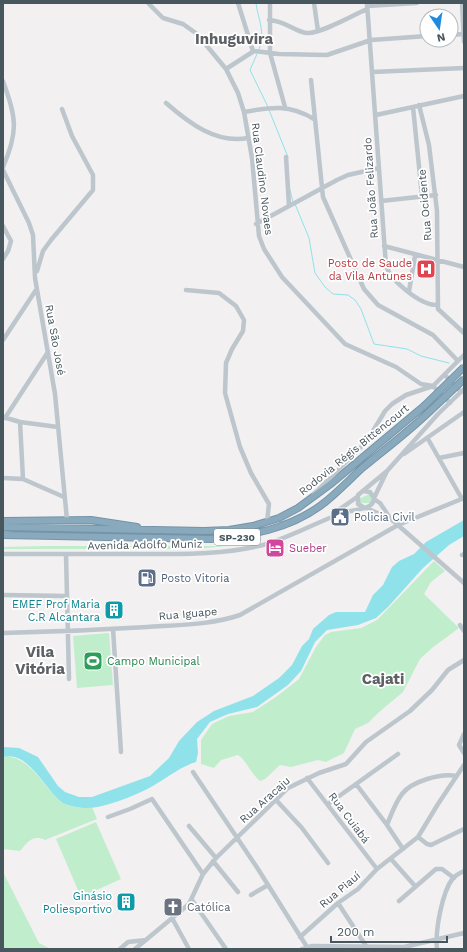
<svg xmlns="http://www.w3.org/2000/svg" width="467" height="952" font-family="'Work Sans',sans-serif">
  <rect width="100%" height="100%" fill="#f2f0f0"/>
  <path fill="#c0eecc" d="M369,494L373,498L371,503H359V499Z
    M44,546H227L195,549H3V547Z
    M434,561L445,571L431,582L424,594L459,628L432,648L420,659L403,692L378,713L368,723L355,729L344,753L326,762L318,760L291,767L280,765L265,779L260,781C251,774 247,761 238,755L221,760L214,768L201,764V740L212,724L229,716L253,712L276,697L299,679L316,647L325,635L331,632L361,628L377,620Z
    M109,633L113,685L77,688L73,636Z
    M5,756C44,759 46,815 92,807L97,819L45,840C32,834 27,843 20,851L3,849V757Z
    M96,822L121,879L81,897L56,839Z
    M3,872L39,943L51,949H3Z"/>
  <path fill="#8fe2ea" d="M464,520V536L449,545L423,568L388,607L376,618L358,625L327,630L315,642L301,671L288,685L257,707L228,714L210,722L197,739L198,753L196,762C182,766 168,777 156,784C140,794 105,808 87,808C80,808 69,806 63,803C44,790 29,750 3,757V747L19,748L38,757L58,786L65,792L79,797H92L150,776L169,758L179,741L197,722L214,711L253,696L279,678L292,665L302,646L309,639L313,629L329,615L336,612H365L373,595L383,585L392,567L399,561L414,554L426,542Z"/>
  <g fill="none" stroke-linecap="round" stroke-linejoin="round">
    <path stroke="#8fe2ea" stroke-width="1" d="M256,3C258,19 266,33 259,49
      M257,54L250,70L268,107
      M269,110L288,157
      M290,190L293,202
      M295,204L309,238L315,273L325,287L333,294L348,295L355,300L361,309L374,344L407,349L421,356L449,363"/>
    <defs>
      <path id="highway" d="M3,521L91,520L137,527
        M3,527L204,531L229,530L253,526L279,518L298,508L332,483L424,406
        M3,535L211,539C250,536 288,529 320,506C335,495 348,481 361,469C384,450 407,433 429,412"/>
    </defs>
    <use href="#highway" stroke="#7594a9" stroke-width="8"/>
    <path stroke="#bcc6cc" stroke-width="4.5" d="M148,3L163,18L183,24L197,34L226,69L238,93L244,112L252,158L259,236L264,249L282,277L345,344L396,367L421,384L433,386
      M238,3L253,51
      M270,3V53L285,107
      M314,3L318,31
      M367,3L386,266C391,281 421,306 438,305
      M462,3L464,42
      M367,6L417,3
      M269,20C287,21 294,32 307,33C320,34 354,15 367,9
      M451,35L463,34
      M226,69L254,51L279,54L327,55L371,40L427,36
      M372,72L464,68
      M311,80L323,197L364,289L378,305L433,335L458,361
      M3,81C16,118 19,130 3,167
      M166,103C189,123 216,144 248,138
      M419,105L429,145L437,211L438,309L464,333
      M413,107L422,196
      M244,112C272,107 289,104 314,119
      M376,115L464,96
      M286,157L289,205
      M3,170L29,223L33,235L35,278L55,394L67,520
      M381,201L436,195
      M256,224L337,180L348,175L379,168
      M3,226L11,241L8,251L3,259
      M384,246L464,267
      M37,271L43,251L51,240L93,190V175L72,136L62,109
      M186,290L219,293L236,306L244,320L243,331L232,349L226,363L225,393L240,447L251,473L269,504L267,522
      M409,291L415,256
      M3,340L36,290
      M445,375L461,392
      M433,386L450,403
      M3,417L20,422L58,427
      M5,418L48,352
      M20,422L23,479
      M428,439L462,499
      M404,454L464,412
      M439,458L464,453
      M3,478L23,479L64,497
      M363,491L370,492L374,498
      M314,494L367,441L385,411L392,404L406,395L433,386L464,355
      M374,499L380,503L390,518
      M363,507L358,504V495L387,471L438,414L464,389
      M366,508L391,519L464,583
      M333,514L357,497
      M3,554C49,554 94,554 140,554C181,554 222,555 263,545C291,537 315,523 342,513C352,509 374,511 374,498L387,471
      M66,555L69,679
      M462,555L464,554
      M3,595L66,596
      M460,625L464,631
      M113,629L121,752
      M3,633C51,632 99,630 147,627C178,625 211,625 240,615L398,525L464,498
      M464,734L459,745L464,753
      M193,772L258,869L307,947
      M307,778L377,869
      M356,784L387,825L403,849
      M276,800L302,828L328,863
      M328,804L398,754
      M108,817L130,809L152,799L203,874
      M387,825C391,815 395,803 402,794C412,781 441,773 456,776
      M189,826L216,858
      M418,837L427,844L431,845L464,829
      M391,859L415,886
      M213,861L238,892
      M251,895L268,885
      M192,900L226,949
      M399,901L436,869H442L454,878
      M338,903L368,949
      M172,918L189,949
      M300,937L338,903L358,889L377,869L418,837L438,804L464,765
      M120,949L128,942L146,940
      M135,949L189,904L203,874L216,858L288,788L319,773L346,764L366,742L410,711L432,690L448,670L464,660
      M302,949L312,946L404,947L464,933
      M437,949C435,931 442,892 453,878C456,875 460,873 464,871"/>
    <use href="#highway" stroke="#89a9bd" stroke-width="6"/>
    <defs>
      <path id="highway-bridge" d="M424,406L464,367
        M429,412L464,379"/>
    </defs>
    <use href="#highway-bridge" stroke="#7594a9" stroke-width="8" stroke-linecap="butt"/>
    <use href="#highway-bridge" stroke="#89a9bd" stroke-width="6"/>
  </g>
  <defs>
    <symbol id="hospital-square" viewBox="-11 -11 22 22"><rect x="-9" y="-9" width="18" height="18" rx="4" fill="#e0444e" stroke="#fff"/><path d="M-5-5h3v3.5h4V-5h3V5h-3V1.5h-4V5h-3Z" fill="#fff"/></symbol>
    <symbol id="civic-square" viewBox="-11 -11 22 22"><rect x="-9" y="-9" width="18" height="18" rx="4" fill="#5c6f8a" stroke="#fff"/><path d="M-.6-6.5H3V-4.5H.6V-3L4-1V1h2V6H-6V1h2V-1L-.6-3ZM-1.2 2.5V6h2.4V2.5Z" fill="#fff"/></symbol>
    <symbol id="hotel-square" viewBox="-11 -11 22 22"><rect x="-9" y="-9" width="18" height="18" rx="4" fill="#d1479c" stroke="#fff"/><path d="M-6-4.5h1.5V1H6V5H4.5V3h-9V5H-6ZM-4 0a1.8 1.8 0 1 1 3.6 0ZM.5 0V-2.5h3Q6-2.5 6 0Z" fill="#fff"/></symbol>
    <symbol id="fuel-square" viewBox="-11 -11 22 22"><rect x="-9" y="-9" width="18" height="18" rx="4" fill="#5c6f8a" stroke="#fff"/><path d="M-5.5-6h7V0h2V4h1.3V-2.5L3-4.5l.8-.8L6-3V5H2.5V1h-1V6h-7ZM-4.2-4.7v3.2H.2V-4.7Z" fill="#fff"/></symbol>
    <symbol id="building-square" viewBox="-11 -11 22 22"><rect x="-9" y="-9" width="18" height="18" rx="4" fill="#0f9aa8" stroke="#fff"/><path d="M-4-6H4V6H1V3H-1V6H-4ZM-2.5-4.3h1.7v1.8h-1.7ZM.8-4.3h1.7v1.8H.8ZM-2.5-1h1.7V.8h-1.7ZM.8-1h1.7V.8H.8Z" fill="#fff"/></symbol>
    <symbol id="stadium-square" viewBox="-11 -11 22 22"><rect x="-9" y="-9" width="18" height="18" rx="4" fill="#2e9e5b" stroke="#fff"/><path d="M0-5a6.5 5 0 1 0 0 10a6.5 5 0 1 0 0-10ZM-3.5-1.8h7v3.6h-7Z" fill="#fff"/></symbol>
    <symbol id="church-square" viewBox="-11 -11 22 22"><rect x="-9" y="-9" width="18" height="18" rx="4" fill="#6b7280" stroke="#fff"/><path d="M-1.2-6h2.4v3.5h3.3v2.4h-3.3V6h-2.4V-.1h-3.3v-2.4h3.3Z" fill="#fff"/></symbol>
  </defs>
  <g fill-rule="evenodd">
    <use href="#hospital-square" x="415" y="258" width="22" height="22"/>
    <use href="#civic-square" x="329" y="506" width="22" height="22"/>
    <use href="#hotel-square" x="264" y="537" width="22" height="22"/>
    <use href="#fuel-square" x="136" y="567" width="22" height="22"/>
    <use href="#building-square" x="103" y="599" width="22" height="22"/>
    <use href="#stadium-square" x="82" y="650" width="22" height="22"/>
    <use href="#building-square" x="115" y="891" width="22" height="22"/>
    <use href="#church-square" x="162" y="896" width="22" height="22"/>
  </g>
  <g text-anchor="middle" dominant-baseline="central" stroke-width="3.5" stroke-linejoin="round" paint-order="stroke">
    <rect fill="#fff" stroke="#7f898e" stroke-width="1" x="214" y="529" width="46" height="16" rx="3"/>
    <g font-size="10" font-weight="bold" fill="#48565d">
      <text x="237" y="537">SP-230</text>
    </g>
    <g font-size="11" fill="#48565d" stroke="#fff">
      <text transform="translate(262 179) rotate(83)">Rua Claudino Novaes</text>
      <text transform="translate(371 188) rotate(-94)">Rua João Felizardo</text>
      <text transform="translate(425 205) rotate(-95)">Rua Ocidente</text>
      <text transform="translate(55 340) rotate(80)">Rua São José</text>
      <text transform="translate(354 450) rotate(-39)">Rodovia Régis Bittencourt</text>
      <text transform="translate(145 545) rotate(-1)">Avenida Adolfo Muniz</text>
      <text transform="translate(188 614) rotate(-5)">Rua Iguape</text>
      <text transform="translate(265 800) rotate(-42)">Rua Aracaju</text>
      <text transform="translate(349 818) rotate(53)">Rua Cuiabá</text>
      <text transform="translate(340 890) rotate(-40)">Rua Piauí</text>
    </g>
    <g font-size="11" fill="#be3a42" stroke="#fff" text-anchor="end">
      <text x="412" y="263">Posto de Saude<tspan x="412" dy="13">da Vila Antunes</tspan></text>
    </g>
    <g font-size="11" fill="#4e5e75" stroke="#fff" text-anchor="start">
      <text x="354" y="517">Policia Civil</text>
      <text x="161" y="578">Posto Vitoria</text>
    </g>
    <g font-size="11" fill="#b23c85" stroke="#fff" text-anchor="start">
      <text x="289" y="548">Sueber</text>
    </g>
    <g font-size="11" fill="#0d838f" stroke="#fff" text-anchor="end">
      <text x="100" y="604">EMEF Prof Maria<tspan x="100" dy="13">C.R Alcantara</tspan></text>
      <text x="112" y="896">Ginásio<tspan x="112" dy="13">Poliesportivo</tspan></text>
    </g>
    <g font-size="11" fill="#27864d" stroke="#fff" text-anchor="start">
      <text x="107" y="661">Campo Municipal</text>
    </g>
    <g font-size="11" fill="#5b616d" stroke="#fff" text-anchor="start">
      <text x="187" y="907">Católica</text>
    </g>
    <g font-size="15" font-weight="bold" fill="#5d6165" stroke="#fff">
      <text x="234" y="39">Inhuguvira</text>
      <text x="40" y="652">Vila<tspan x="40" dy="17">Vitória</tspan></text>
      <text x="383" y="679">Cajati</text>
    </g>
  </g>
  <rect width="467" height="952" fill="none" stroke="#48565d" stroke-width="8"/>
  <g transform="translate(439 28) rotate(167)"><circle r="19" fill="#ffffff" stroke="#b6bbbe"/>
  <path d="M0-3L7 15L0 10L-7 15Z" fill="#1f8ade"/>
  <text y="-6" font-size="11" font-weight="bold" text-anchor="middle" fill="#48565d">N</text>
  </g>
  <path d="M331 936v6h116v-6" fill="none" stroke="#48565d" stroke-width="2"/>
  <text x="337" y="936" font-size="12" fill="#48565d" stroke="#ffffff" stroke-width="3" paint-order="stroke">200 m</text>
</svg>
